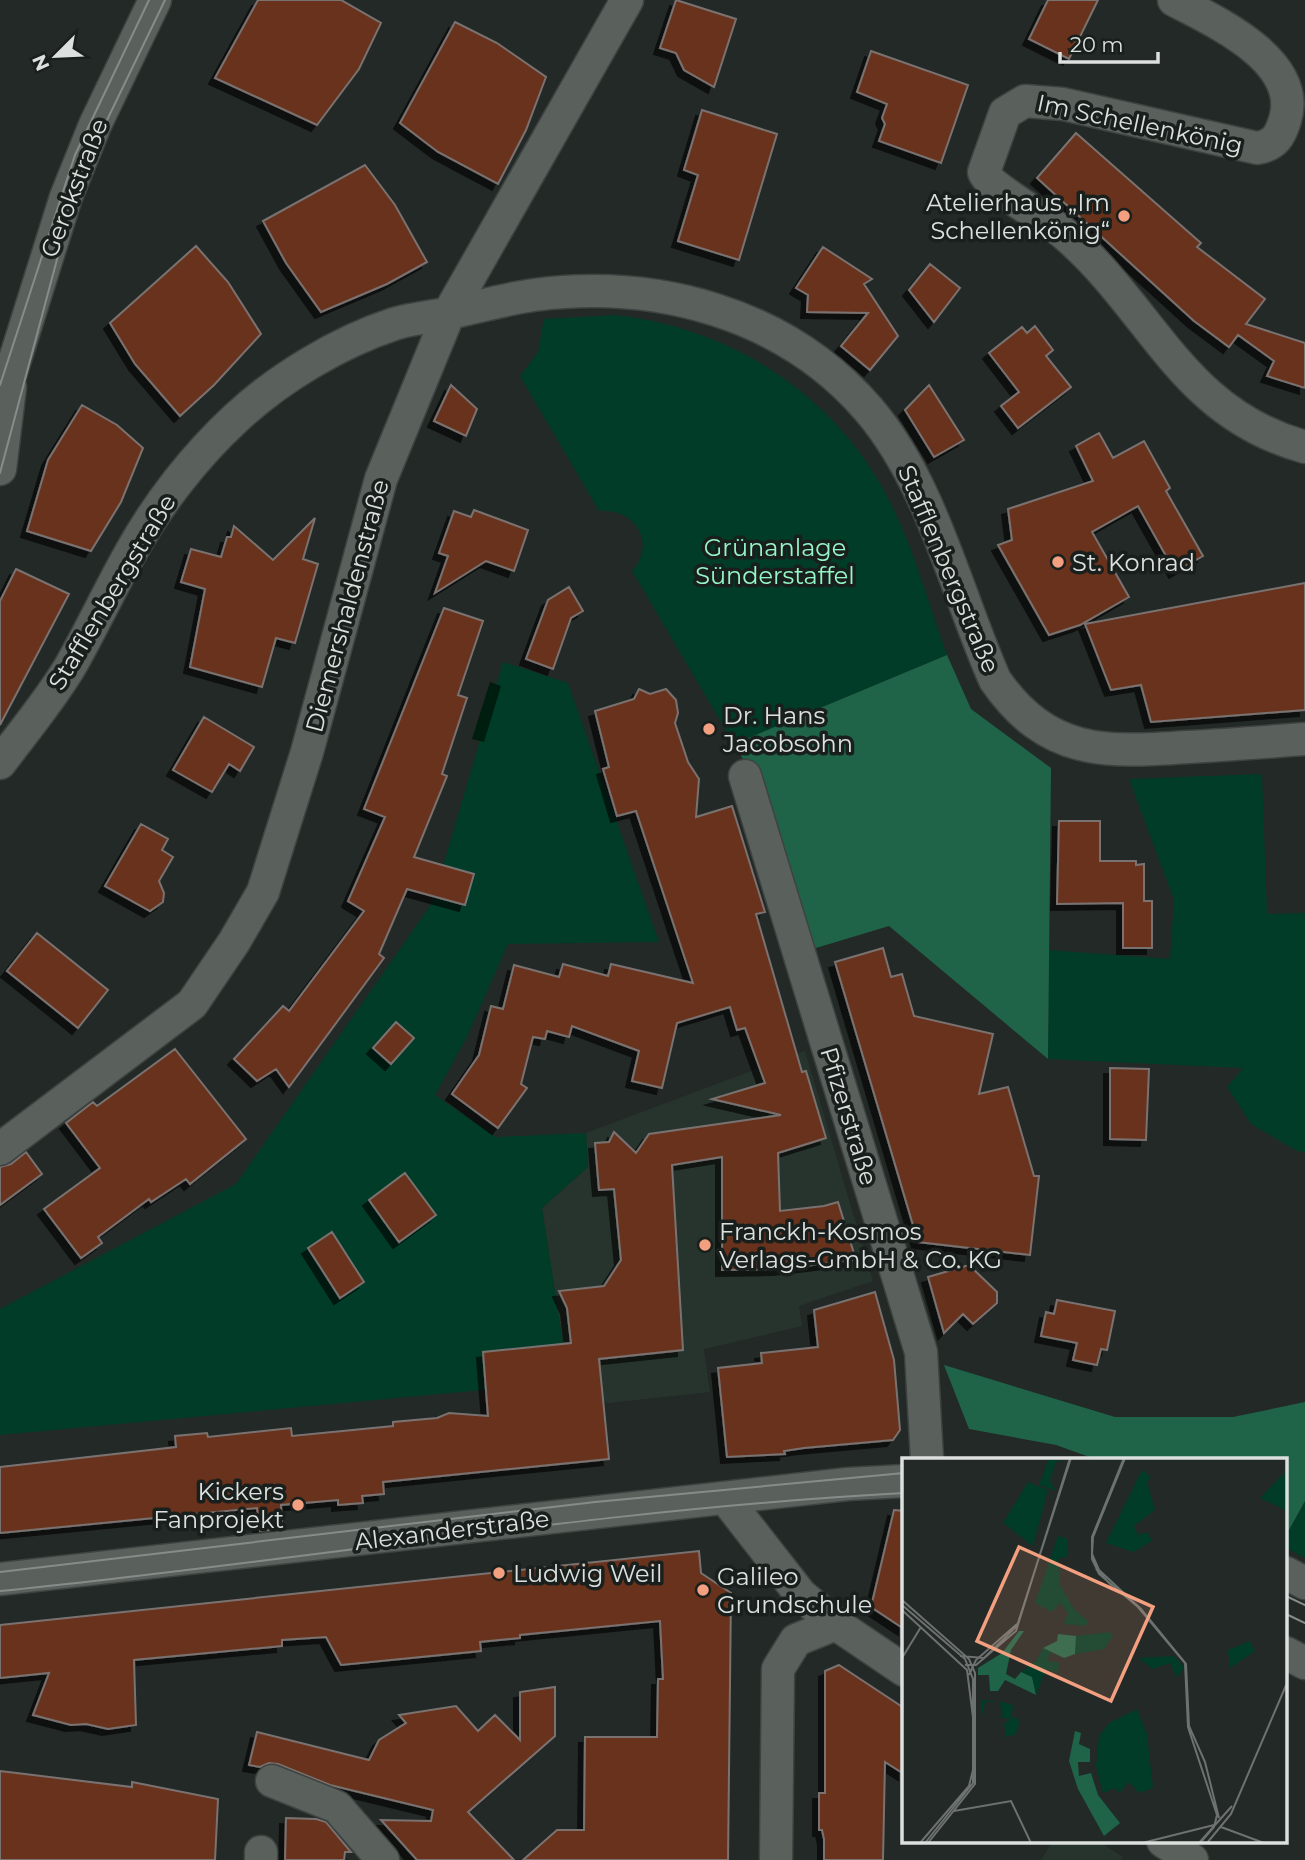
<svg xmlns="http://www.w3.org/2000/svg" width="1305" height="1860" font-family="Montserrat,sans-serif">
  <defs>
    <filter id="shadow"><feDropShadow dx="-6" dy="6" stdDeviation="0" flood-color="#0009"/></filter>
  </defs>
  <rect width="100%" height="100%" fill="#232926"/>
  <path fill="#27342d" d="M805,1051L873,1281L799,1306L802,1326L704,1349L710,1392L608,1403L569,1382L542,1208L588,1167L586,1133Z
    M1053,1841H1098L1123,1857L1121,1860H1041Z"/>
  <path fill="#003c27" d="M615,315C735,328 842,399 894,510C916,556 930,608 947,655L734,744L632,571C657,543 635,508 599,511L520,376L538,352L544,319Z
    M503,662L568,683L659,942L508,944L467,1037L435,1095L496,1137L586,1133L588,1167L542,1208L569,1382L0,1435V1309L236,1184L432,903Z
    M1262,774L1267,914L1305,913V1152L1297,1151L1251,1124L1227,1087L1243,1068L1048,1059L1049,950L1170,959L1174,900L1129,779Z
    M1305,1501V1558L1286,1548V1537Z"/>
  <path fill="#1f6448" d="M947,655L971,709L1051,768L1048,1059L889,926L806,951L751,773L734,744Z
    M944,1365L1115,1417H1233L1305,1402V1501L1289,1530L1286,1529V1459H1095L1056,1445L969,1429Z"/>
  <path fill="#001e10" d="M490,682L501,686L484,742L472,739Z"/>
  <path fill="#68331e" stroke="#7a7270" stroke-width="2" filter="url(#shadow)" d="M258,0H341L381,23L359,69L317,125L215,78Z
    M676,0L736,19L714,87L684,70L676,53L660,48Z
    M1048,0H1098L1069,59L1029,39Z
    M455,22L497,43L546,77L526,130L498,184L438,152L400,123Z
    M871,51L968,85L941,163L879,141L885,124L882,118L887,104L857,92Z
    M702,110L777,134L739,260L678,241L698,175L684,170Z
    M1076,133L1201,243L1197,247L1265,299L1246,324L1305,343V388L1267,376L1274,361L1238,335L1229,347L1194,321L1037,178Z
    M365,165L395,205L427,262L387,284L321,312L286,263L263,221Z
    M196,246L228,282L261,334L214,385L180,416L135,364L110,323Z
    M823,247L872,279L864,284L898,336L870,370L841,346L868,313L807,312L808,295L796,288Z
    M930,264L960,288L934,322L909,290Z
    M1035,326L1053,350L1046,356L1071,387L1018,428L1001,406L1019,392L989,353L1022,327L1027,333Z
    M451,385L477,409L466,436L434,421Z
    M929,385L964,440L934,457L905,410Z
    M82,405L117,425L143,448L121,502L91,551L27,531L48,460Z
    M1099,433L1113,458L1144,441L1170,488L1166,491L1203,556L1175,572L1138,506L1092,532L1129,597L1080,625L1049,635L998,545L1012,540L1008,509L1093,481L1076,446Z
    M474,510L528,530L514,571L486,561L435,593L448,556L439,553L454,511L471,517Z
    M315,518L303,559L318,564L295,643L276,638L262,687L190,667L205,589L181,582L191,549L221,557L227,537H231L234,526L273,560Z
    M16,569L69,594L0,725V601Z
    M1305,583V710L1151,722L1141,685L1111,690L1085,624Z
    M569,587L583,611L571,618L553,669L526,659L548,600Z
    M444,608L483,621L458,695L467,698L442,774L447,776L414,857L474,874L465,905L407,889L379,954L384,958L289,1087L276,1069L257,1081L234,1059L283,1006L289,1011L364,911L348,901L385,817L364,809Z
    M639,689L650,694L666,689L676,700L678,713L675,723L688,762L699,779L696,817L732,806L765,912L756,914L802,1072L806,1071L826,1138L778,1153L780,1211L824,1206L838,1202L856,1260L779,1269L722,1270V1157L672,1165L683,1350L599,1359L609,1459L383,1482L384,1494L362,1496L363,1503L338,1505V1500L281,1505L282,1529L260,1531L257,1508L0,1533V1467L176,1447L175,1436L207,1433L208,1437L291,1428L292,1436L393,1426V1422L437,1418L449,1413L488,1416L483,1352L571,1343L567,1308L559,1291L604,1286L621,1260L614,1189L599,1190L595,1143L609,1142L614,1132L636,1153L649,1134L781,1115L712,1099L765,1083L745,1028L737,1030L730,1007L677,1023L662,1088L632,1081L639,1051L572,1026L569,1037L547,1031L545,1039L533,1037L521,1084L527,1088L498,1128L452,1094L479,1055L491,1006L503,1009L514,965L559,977L563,964L608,976L611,964L693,983L636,811L617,816L603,769L609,767L595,711L634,699Z
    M204,717L254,747L240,771L229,764L212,792L173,770Z
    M1059,821H1100V861H1136V865L1144,864V901H1152V948H1123V903L1057,904Z
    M141,824L168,839L162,850L173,857L159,881L164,893L163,902L150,911L105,886Z
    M37,933L108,990L78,1028L7,971Z
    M883,948L891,977L902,974L914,1016L993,1034L979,1094L1008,1087L1034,1176H1039L1030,1255L918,1242L835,962Z
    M396,1022L414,1038L391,1064L373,1048Z
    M175,1049L246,1139L190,1184L186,1179L151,1202L149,1199L98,1237L102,1243L81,1258L44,1209L100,1168L66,1123L93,1102L97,1106Z
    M1110,1068L1149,1069L1146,1140L1110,1139Z
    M26,1152L42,1174L0,1205V1167L11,1164Z
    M405,1173L436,1215L399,1242L369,1200Z
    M332,1232L364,1282L340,1298L308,1248Z
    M969,1265L997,1292V1303L973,1324L963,1314L944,1333L928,1277Z
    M875,1292L894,1360L900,1430L893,1440L804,1448L784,1451L785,1454L727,1457L718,1368L762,1363L761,1353L818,1347L814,1310Z
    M1057,1300L1115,1311L1107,1350L1101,1349L1097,1365L1073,1360L1077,1343L1041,1336L1046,1312L1054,1314Z
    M894,1510L904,1511V1629L871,1607Z
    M699,1551L701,1573L731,1593L728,1860H523L557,1830H584L585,1737H657L658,1679H663L660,1621L520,1635V1638L480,1642L481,1651L341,1665L326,1637L282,1640V1646L134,1660L136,1725L108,1729L86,1724L71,1725L33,1715L49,1673L0,1678V1625Z
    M839,1665L904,1708V1774L885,1762L883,1860H824V1839L822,1830H819V1793H825V1671Z
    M555,1687V1736L468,1812L514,1860H417L381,1820L431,1821L433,1810L330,1785L278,1764L269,1763L260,1767L249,1765L257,1732L369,1760L379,1740L406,1723L399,1715L456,1706L478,1731L495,1715L520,1740V1692Z
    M0,1771L132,1787V1782L218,1799L215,1860H0Z
    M286,1818L316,1819L326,1822L351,1852H345L344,1860H285Z"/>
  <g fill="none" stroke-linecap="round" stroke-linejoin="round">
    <defs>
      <path id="minor" d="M1174,0C1216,22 1303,61 1285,120C1280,136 1275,145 1257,148L1063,104L1025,101L1005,113L984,172C989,188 1050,220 1067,236C1154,312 1182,413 1305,447
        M0,407L66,197L95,125L155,0
        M0,469L10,387
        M0,763C24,731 51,699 71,665C92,628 110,589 131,552C158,503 196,455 236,418C279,378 339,342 394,324C413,318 432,317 450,313C478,307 505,299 534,295C657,279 786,313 869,410C932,484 956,592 995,680C1047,755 1104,753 1188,747C1227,745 1266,742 1305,739
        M745,776L921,1352L927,1459
        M0,1149L192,1004L234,942L263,892L307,752L381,479L449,313L627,0
        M726,1499L801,1595L836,1624L904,1670
        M1286,1573L1305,1583
        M0,1579L848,1484L904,1481
        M1286,1653L1305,1663
        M272,1781L337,1807L383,1860
        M1163,1841L1192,1860
        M261,1860V1852
        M776,1860L778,1669L796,1640L836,1624"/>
    </defs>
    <use href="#minor" stroke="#3e4341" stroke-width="35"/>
    <use href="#minor" stroke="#5a615d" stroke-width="32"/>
    <path stroke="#878c8a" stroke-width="2" d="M0,385L75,155L149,0
      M0,473L67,222L108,118L165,0
      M0,1572L595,1502L904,1473
      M0,1591C301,1561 601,1509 904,1493
      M1286,1596L1305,1605
      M1286,1614L1305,1623"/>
  </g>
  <g fill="#f3a081" stroke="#191f1c" stroke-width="2.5">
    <circle cx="1124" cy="216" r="7"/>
    <circle cx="1058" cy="562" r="7"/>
    <circle cx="709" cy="729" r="7"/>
    <circle cx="705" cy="1245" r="7"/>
    <circle cx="298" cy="1505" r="7"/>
    <circle cx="499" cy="1573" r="7"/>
    <circle cx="703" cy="1590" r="7"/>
  </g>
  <g text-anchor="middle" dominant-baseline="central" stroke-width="7" stroke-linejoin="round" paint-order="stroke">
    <g font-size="24" fill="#dce0de" stroke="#191f1c">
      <text transform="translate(1140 124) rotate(12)">Im Schellenkönig</text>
      <text transform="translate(74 188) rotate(-69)">Gerokstraße</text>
      <text transform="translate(949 569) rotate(67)">Stafflenbergstraße</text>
      <text transform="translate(112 592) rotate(-59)">Stafflenbergstraße</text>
      <text transform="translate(347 606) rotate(-75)">Diemershaldenstraße</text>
      <text transform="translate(849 1116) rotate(73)">Pfizerstraße</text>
      <text transform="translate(452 1530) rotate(-7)">Alexanderstraße</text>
    </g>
    <g font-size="24" fill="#dce0de" stroke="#191f1c" text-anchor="start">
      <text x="1110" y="202" text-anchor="end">Atelierhaus „Im<tspan x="1110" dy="28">Schellenkönig“</tspan></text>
      <text x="1072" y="562">St. Konrad</text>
      <text x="723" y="715">Dr. Hans<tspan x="723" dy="28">Jacobsohn</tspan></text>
      <text x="719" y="1231">Franckh-Kosmos<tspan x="719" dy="28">Verlags-GmbH &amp; Co. KG</tspan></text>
      <text x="284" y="1491" text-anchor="end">Kickers<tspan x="284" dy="28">Fanprojekt</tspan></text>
      <text x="513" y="1573">Ludwig Weil</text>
      <text x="717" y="1576">Galileo<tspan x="717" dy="28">Grundschule</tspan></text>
    </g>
    <g font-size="24" fill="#95f6c8" stroke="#191f1c">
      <text x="775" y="547">Grünanlage<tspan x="775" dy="28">Sünderstaffel</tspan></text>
    </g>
  </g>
  <g transform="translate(902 1458)">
    <rect width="385" height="385" fill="#232926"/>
    <path d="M147,0L161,4H154L148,22L154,33L137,27ZM240,12L249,19L245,24L253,52L232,68L236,77L245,74L250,83L231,94L204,85ZM385,12V53L358,40ZM126,24L146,32L131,88L101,65ZM156,78L166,81V98L156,101L158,127L172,151L187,164L183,168L162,166L166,155L158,145L150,154L133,145ZM207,174L211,178L202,191L173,196L174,178ZM348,183L353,193L328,210L326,192ZM141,190L149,194L145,203L158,205L155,215L144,211L134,237L130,219L119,214L134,203ZM272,198L282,209L275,220L268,205L251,211L236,200ZM79,242L100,244L111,247L109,260H116L117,267L114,276L104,279L102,266L109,261L100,260L98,244H84L79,260ZM235,251L245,277L251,330L237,335L227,324L217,335L213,330L201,335L194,308L197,278L207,265Z" fill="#003c27"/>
    <path d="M117,173H122L109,192L104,216L113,221L119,214L130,219L134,237L103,222L96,233H88L87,217H76V210L100,195ZM156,176L174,178L173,196L162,200L141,190L155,183ZM173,273L179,275L177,286L188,291V304H176L177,318L189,315L196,337L218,365L202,378L176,331L167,303Z" fill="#1f6448"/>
    <path fill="none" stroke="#6d7270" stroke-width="2" d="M222,0L190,79V101L197,116L236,149L283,205L286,269L315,357L312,369L298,385M190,96L197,112L239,151L284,206L287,268L303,304L317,360M190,97L191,79L223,0M194,111L210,128M0,142L67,201L73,215V326L26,385M0,147L63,201L71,221V325L23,385M0,152L65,212L72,267M58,198L82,200L115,168L169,0M0,200L19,169M63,207H74L114,173L168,0M67,217L74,202L115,166M52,353L109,343L129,385M319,369L362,385M18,385L67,328L71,312M240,385L312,367M297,385L330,348M305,385L329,356L385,225"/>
    <path fill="#f3a081" fill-opacity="0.15" stroke="#f3a081" stroke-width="3.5" d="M117,89L251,149L209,243L75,183Z"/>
    <rect width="385" height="385" fill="none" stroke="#dce0de" stroke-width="3.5"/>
  </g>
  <g transform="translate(56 56) rotate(246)" stroke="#191f1c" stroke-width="5" paint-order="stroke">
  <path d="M0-5L12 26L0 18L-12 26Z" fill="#dce0de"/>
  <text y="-10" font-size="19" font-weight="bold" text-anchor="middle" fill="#dce0de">N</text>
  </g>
  <path d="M1060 52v10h98v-10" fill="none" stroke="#dce0de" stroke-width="3.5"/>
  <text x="1070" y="52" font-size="21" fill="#dce0de" stroke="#191f1c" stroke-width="5" paint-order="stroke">20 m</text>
</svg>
